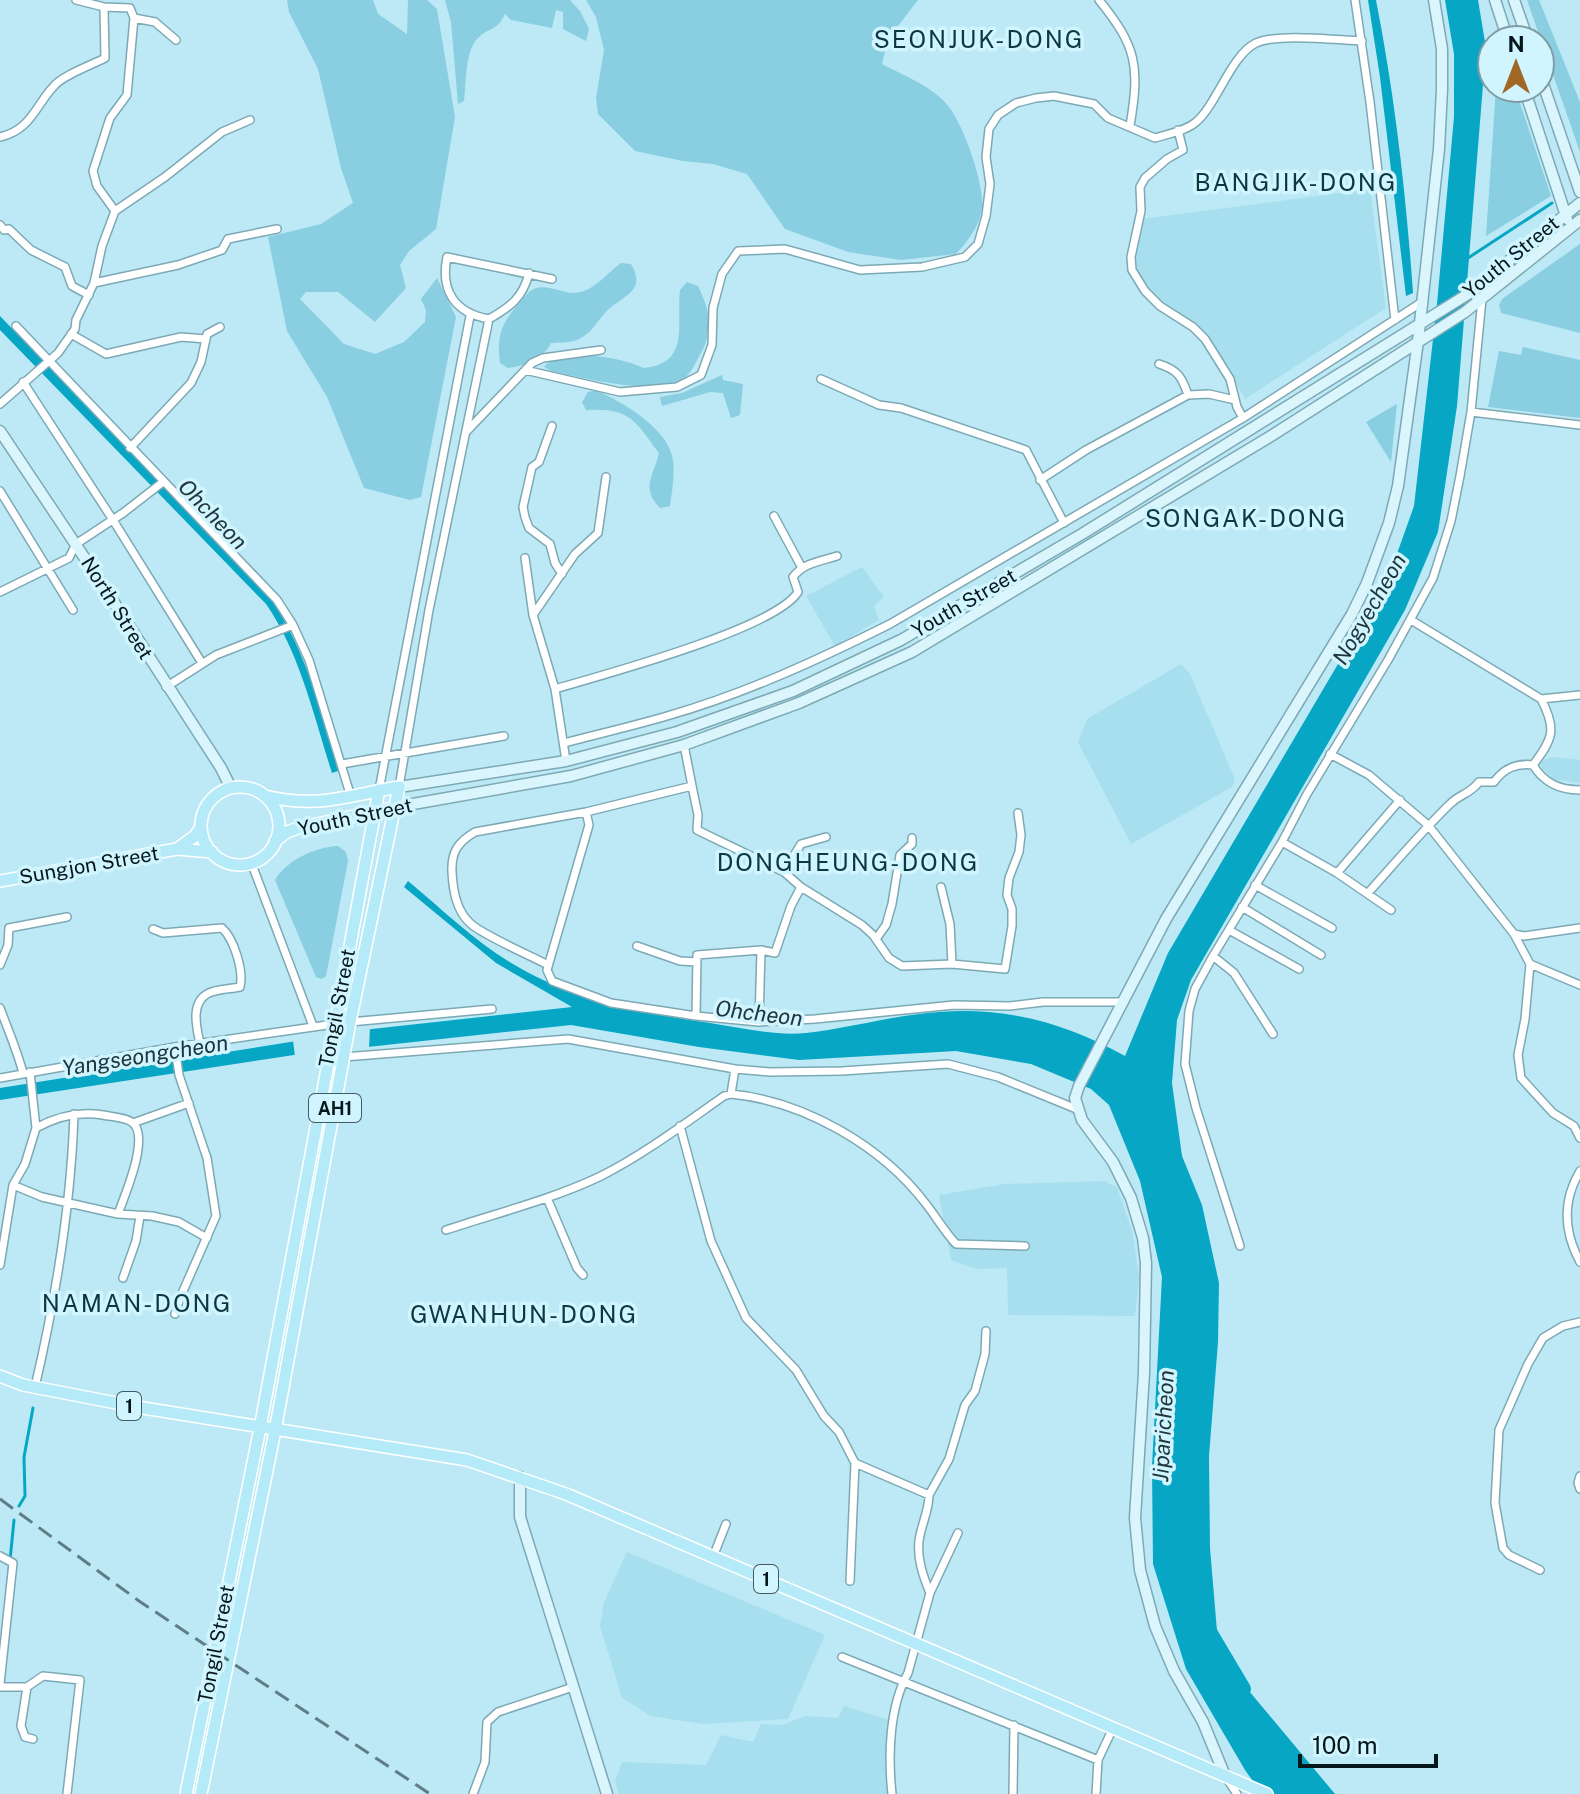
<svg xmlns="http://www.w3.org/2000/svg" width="1580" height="1794" font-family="'Public Sans',sans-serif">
  <rect width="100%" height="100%" fill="#bce9f5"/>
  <path fill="#a8dfee" d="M1370,189L1386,308L1245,399L1209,336L1195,323L1164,305L1147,289L1137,273L1135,258L1142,219Z
    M862,567L884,597L874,606L879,620L835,646L806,596Z
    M1181,664L1190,674L1235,779L1232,787L1131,844L1078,742L1087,719Z
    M1552,757L1580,760V783L1553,779L1541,767L1539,762Z
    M1105,1181L1117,1187L1133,1234L1139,1278L1135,1316L1008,1315L1007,1268L976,1269L951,1260L939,1195L1005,1184Z
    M627,1552L825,1635L788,1719L703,1724L651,1716L622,1698L600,1626L604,1602Z
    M844,1706L889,1720V1794H619L615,1781L622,1762L706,1765L721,1735L753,1742L761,1724L782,1725L805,1716L838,1718Z"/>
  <path fill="#89cee1" d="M287,0H373L378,14L407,34L408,0H427L437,9L455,117L436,229L409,251L400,265L406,288L375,322L338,292H306L300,299L344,344L375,354L404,342L425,322L426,310L421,299L437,278L456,317L421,497L410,500L364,488L327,397L287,331L268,237L321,224L353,203L341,168L318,69L289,12Z
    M445,0H570L580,11L589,29L586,41L563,29V12L556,10L552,28L511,20L505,14C497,32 488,27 477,39C465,52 466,84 464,101L458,104L451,22Z
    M586,0H918L888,39L882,64C904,76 933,86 949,107C964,127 981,176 982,200C984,220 969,240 956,254L901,260L848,252L785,229L747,174L713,164L683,161L635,151L598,114L596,98L604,50L596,17Z
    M1527,0H1539L1580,102V152Z
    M1496,88H1515L1551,196L1486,236Z
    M1580,244V333L1501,313L1499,305L1502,299Z
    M621,263L631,264C648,293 620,296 605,313C595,324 591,334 577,340C569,343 559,342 551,343C543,359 525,366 508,368L500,363C496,333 503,321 522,300C526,295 530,290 536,288C551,284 565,296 580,292C597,288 607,273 621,263Z
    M687,282L698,286C709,309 714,327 702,351C696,361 691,376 680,381C649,395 583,378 551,371L544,367C558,347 623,357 643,368C691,364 676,324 680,290Z
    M1523,347L1580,360V418L1488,407L1499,351L1521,355Z
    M722,375L723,380L743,384L740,415L731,418L723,393L710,392L662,406L660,397L682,393Z
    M596,390C622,402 670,429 673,461C675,475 672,491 670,506L660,508C640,487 654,476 659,453C634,420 631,408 586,410L582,402L588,392Z
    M1397,404L1391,462L1366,422Z
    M338,846L346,852L348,861L326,976L322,979L316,977L275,880C287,860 315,847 338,846Z"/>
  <path fill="#06a6c4" d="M1368,0H1376C1395,97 1406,194 1413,293L1406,296L1380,77Z
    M1445,0H1478L1486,48L1457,406L1438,532L1405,610L1191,980L1177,1020L1172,1083L1182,1156L1202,1205L1219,1283L1218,1342L1209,1456L1210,1548L1219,1655L1335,1794H1262L1245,1770L1186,1669L1153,1564L1152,1466L1162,1277L1140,1181L1109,1105L1091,1089L1031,1064L956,1051L799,1060L699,1047L571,1025L294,1055L0,1100V1088L372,1029L572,1007L496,963L404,887L408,881C442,909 475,942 513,964C573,1000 642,1013 710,1023C741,1028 775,1036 806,1033C851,1028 894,1015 939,1012C1007,1007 1066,1023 1125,1056L1168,953L1388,579L1414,506L1437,304L1454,117V54Z
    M0,316L272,601C307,652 320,712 341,770L332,773C314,717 300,653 266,604L0,330Z"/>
  <path fill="#bce9f5" d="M370,1027L369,1048L295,1057L293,1040Z"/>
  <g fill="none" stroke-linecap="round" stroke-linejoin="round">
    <path stroke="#06a6c4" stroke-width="3" d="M1465,260L1552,203
      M19,1506L25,1496L24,1457L33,1408
      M7,1591L14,1520"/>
    <path stroke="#06a6c4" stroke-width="16" d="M1208,1630L1243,1689"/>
    <defs>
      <path id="street" d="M76,0L104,7L130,8L134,18L155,22L176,40
        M1099,0C1137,47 1140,66 1130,126
        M1355,0L1370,102L1395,320
        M0,137C31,130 35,106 54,86C63,75 92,65 105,58L104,7
        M115,211L165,177L222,132L250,120
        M0,225L4,230L9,229L31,250L65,267L72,286L89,295
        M529,273C523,298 510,307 489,319C455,313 440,291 447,257L552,279
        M94,283L178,265L222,250L228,239L277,229
        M16,326L277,600L293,625L309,660L351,797
        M71,334L106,354L181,337L206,339
        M1159,364C1178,370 1182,377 1188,395
        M525,370L620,392L677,387L701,375L712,345L713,308L722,274L738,251L785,249L860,270L922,267L965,257L978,244L986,216L990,184L986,157L989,129L998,115L1016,103L1036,98L1054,96L1094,104L1108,118L1155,138C1167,134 1186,131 1196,122C1216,106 1231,55 1256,43C1278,33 1336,40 1362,41
        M821,379L879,405L901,408L1026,450L1064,523
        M23,382L113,520L202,663
        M0,404L58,353L75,329L76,320L94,283L102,246L115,211L97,186L93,171L110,118L127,95L134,18
        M1471,412L1580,425
        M1243,418L1422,302
        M552,426L539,462L532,467L523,507L525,517L529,528L550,544L555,563L562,574
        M466,432L532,363L543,358L601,350
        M130,448L191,383L201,362L207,334L220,327
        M1040,480L1086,450L1188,395L1209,394L1235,400
        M0,491L73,610
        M774,516L802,568
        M525,558L533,615
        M0,592L69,558L76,544L123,513L163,482
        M1411,620L1541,699L1580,695
        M166,687L216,655L293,625
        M555,689C602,675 775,629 798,592L793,577C803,563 821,561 837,556
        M564,743C598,734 633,726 667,716C744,694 818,660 890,624L1243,418L1237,407L1230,379L1205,339L1193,327L1160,306L1145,291L1132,270L1131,257L1141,211L1140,187L1145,178L1167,159L1183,150L1178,130
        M1330,754L1369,775L1428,825L1514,934L1530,964L1580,985
        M566,761L555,689L533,615L575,554L598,533L606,477
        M342,764L504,736
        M1533,765C1553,739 1557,729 1541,699
        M692,786L698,815L697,830L784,872L801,887L862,925L873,935L889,958L902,966L952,964L1005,969L1012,926V909L1007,895L1009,878L1019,852L1021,835L1018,813
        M399,787L429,610L489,319
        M379,790L470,316
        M586,812L589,825L547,970L552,981L611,1003L696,1016L759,1022L815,1019L954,1005L1010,1006L1043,1002H1124
        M1282,842L1337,873L1391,910
        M251,862L313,1026
        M784,872L801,844L826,837
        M1337,873L1400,800
        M1255,885L1332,928
        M941,887L950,924L952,964
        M1368,893C1395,863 1421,832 1450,804C1461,793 1469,795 1479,782H1494C1504,768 1516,763 1533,765C1544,783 1559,790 1580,790
        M1242,907L1321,955
        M153,929L163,933L222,928C234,939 244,971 240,987C231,989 215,989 207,994C190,1004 197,1029 200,1044
        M1229,930L1299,969
        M1514,934L1524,936L1580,928
        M876,939L886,925L892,904L900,855L912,844V838
        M637,946L680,961L697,962
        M1213,956L1234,973L1273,1034
        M1530,964L1525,1019L1518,1055L1521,1078L1553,1113L1574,1126L1580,1138
        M0,965L8,945L9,928L67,917
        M548,965C529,955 485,936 471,924C456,911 453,890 452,872C451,852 458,842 475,832L586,812L692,786L684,745
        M0,1008C8,1030 17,1050 23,1073
        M696,1016L697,955L761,950L775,953L791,906L801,887
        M350,1022L492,1009
        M759,1022L761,950
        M344,1057L568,1039L735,1069L770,1072L842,1071L948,1064L998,1077L1079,1110
        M30,1072L36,1128
        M0,1078L175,1047L334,1024
        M731,1094L735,1069
        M133,1123L189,1103
        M680,1126L711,1241L746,1318L796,1370L824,1416L839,1432L855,1463L850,1581
        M1580,1171C1562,1201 1564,1232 1580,1262
        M13,1185L42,1197L118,1214L152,1216L179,1222L207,1238
        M547,1198L577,1268L583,1275
        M446,1230C497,1213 550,1200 599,1177C643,1155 684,1124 724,1096L731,1094C804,1101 882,1146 926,1204C937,1218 944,1231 956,1244L1025,1246
        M1240,1246L1196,1108L1185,1064L1189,1011L1195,989L1213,956L1282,842L1307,794L1388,660L1433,578L1451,521L1460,476L1471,412L1482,299
        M0,1265L13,1185L25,1164L36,1128C57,1116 79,1111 103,1115C112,1117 126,1117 133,1123C150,1138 124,1197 118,1214
        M123,1278L136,1241L140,1216
        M175,1314L180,1298L216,1216L207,1158L179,1075L175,1047
        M35,1387C56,1297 71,1206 74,1114
        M855,1463L929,1495L949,1459L965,1405L975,1391L985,1354L986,1331
        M1580,1476L1578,1483L1580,1489
        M929,1495C929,1511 921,1525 919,1541C917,1559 923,1576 930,1593
        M0,1556L13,1563L0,1684
        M713,1557L726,1524
        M1540,1570L1509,1555L1503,1548L1495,1503L1499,1430L1528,1364L1543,1338L1563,1326L1580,1322
        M842,1657L1098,1760
        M0,1687H27L43,1676L80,1680L67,1794
        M27,1687L21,1726L25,1737L33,1739
        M1227,1779L1237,1794
        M473,1794L485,1762L487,1722L498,1712L573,1687
        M892,1794C888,1756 889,1707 908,1673L930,1593L958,1533
        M1013,1794L1014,1725
        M1096,1794L1098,1760L1113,1728"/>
      <path id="secondary" d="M1495,0L1508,40
        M1514,0L1528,40
        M1540,75L1580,192
        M1524,88L1567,219
        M0,431L106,590L221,768L231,788
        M399,787L566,761L677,732L793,691L901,640L1082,534L1468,294L1580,203
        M396,807L571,776L684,745L799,703L912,652L1271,436L1465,312L1580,220
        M520,1477V1517L607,1794
        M1225,1776L1203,1722L1174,1671L1155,1626L1140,1570L1135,1518L1144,1373L1146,1263L1143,1238L1131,1198L1113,1162L1082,1120L1075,1098L1079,1086L1166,919L1352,614L1367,583L1389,523L1398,486L1418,341L1439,149L1442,89V49L1434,0"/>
      <path id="primary" d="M201 826a39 39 0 1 1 78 0a39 39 0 1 1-78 0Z
        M201,827L195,836L177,849L212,852
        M275,841L287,832L298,828L396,807
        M0,881L177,849
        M0,1376L23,1385L137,1407L467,1460L566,1494L1267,1794
        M186,1794L260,1428L379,790
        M201,1794L275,1431L350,1022L399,787C349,795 317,809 265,796"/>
    </defs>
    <use href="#street" stroke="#7da9b5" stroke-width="10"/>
    <use href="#secondary" stroke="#7da9b5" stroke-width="13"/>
    <use href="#primary" stroke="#fff" stroke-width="14"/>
    <use href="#street" stroke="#fff" stroke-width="7"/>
    <use href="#secondary" stroke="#daf5fc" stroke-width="10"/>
    <use href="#primary" stroke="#b5ebf9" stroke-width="11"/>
    <path stroke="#5f7d86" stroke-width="3" stroke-dasharray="16 8" stroke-linecap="butt" d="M0,1499L139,1601L430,1794"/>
  </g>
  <g text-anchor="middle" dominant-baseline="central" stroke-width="7" stroke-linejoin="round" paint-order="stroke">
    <g fill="#d0f5ff" stroke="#435a60" stroke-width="2">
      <rect x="309" y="1094" width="52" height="28" rx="6"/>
      <rect x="117" y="1392" width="24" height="28" rx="6"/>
      <rect x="754" y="1565" width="24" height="28" rx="6"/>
    </g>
    <g font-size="18" font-weight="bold" fill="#06171c">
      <text x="335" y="1108">AH1</text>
      <text x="129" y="1406">1</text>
      <text x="766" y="1579">1</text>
    </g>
    <g font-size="20" fill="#06171c" stroke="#d0f5ff">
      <text transform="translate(1511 257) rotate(-39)">Youth Street</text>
      <text transform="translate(964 603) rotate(-30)">Youth Street</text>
      <text transform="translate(117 608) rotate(58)">North Street</text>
      <text transform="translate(355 817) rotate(-12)">Youth Street</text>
      <text transform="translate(89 865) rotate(-10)">Sungjon Street</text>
      <text transform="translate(337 1008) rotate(-79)">Tongil Street</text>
      <text transform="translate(216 1644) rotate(-79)">Tongil Street</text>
    </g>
    <g font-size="22" font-style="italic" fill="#20363c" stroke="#d0f5ff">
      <text transform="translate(213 514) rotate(46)">Ohcheon</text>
      <text transform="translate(1369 609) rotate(-60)">Nogyecheon</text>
      <text transform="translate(759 1013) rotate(7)">Ohcheon</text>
      <text transform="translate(145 1055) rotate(-9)">Yangseongcheon</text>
      <text transform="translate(1163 1426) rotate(-87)">Jiparicheon</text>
    </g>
    <g font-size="24" letter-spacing="2" fill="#0b3842" stroke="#d0f5ff">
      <text x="979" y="39">SEONJUK-DONG</text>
      <text x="1296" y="182">BANGJIK-DONG</text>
      <text x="1246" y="518">SONGAK-DONG</text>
      <text x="848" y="862">DONGHEUNG-DONG</text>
      <text x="137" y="1303">NAMAN-DONG</text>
      <text x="524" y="1314">GWANHUN-DONG</text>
    </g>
  </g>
  <g transform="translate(1516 64)"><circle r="38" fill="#d0f5ff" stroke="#7f9ca4" stroke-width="2"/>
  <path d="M0-6L14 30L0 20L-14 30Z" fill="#a06725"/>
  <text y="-12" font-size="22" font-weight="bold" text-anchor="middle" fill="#06171c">N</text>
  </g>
  <path d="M1300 1754v12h136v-12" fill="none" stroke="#06171c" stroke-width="4"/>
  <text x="1312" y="1754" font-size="24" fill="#06171c" stroke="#d0f5ff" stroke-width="6" paint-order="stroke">100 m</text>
</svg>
